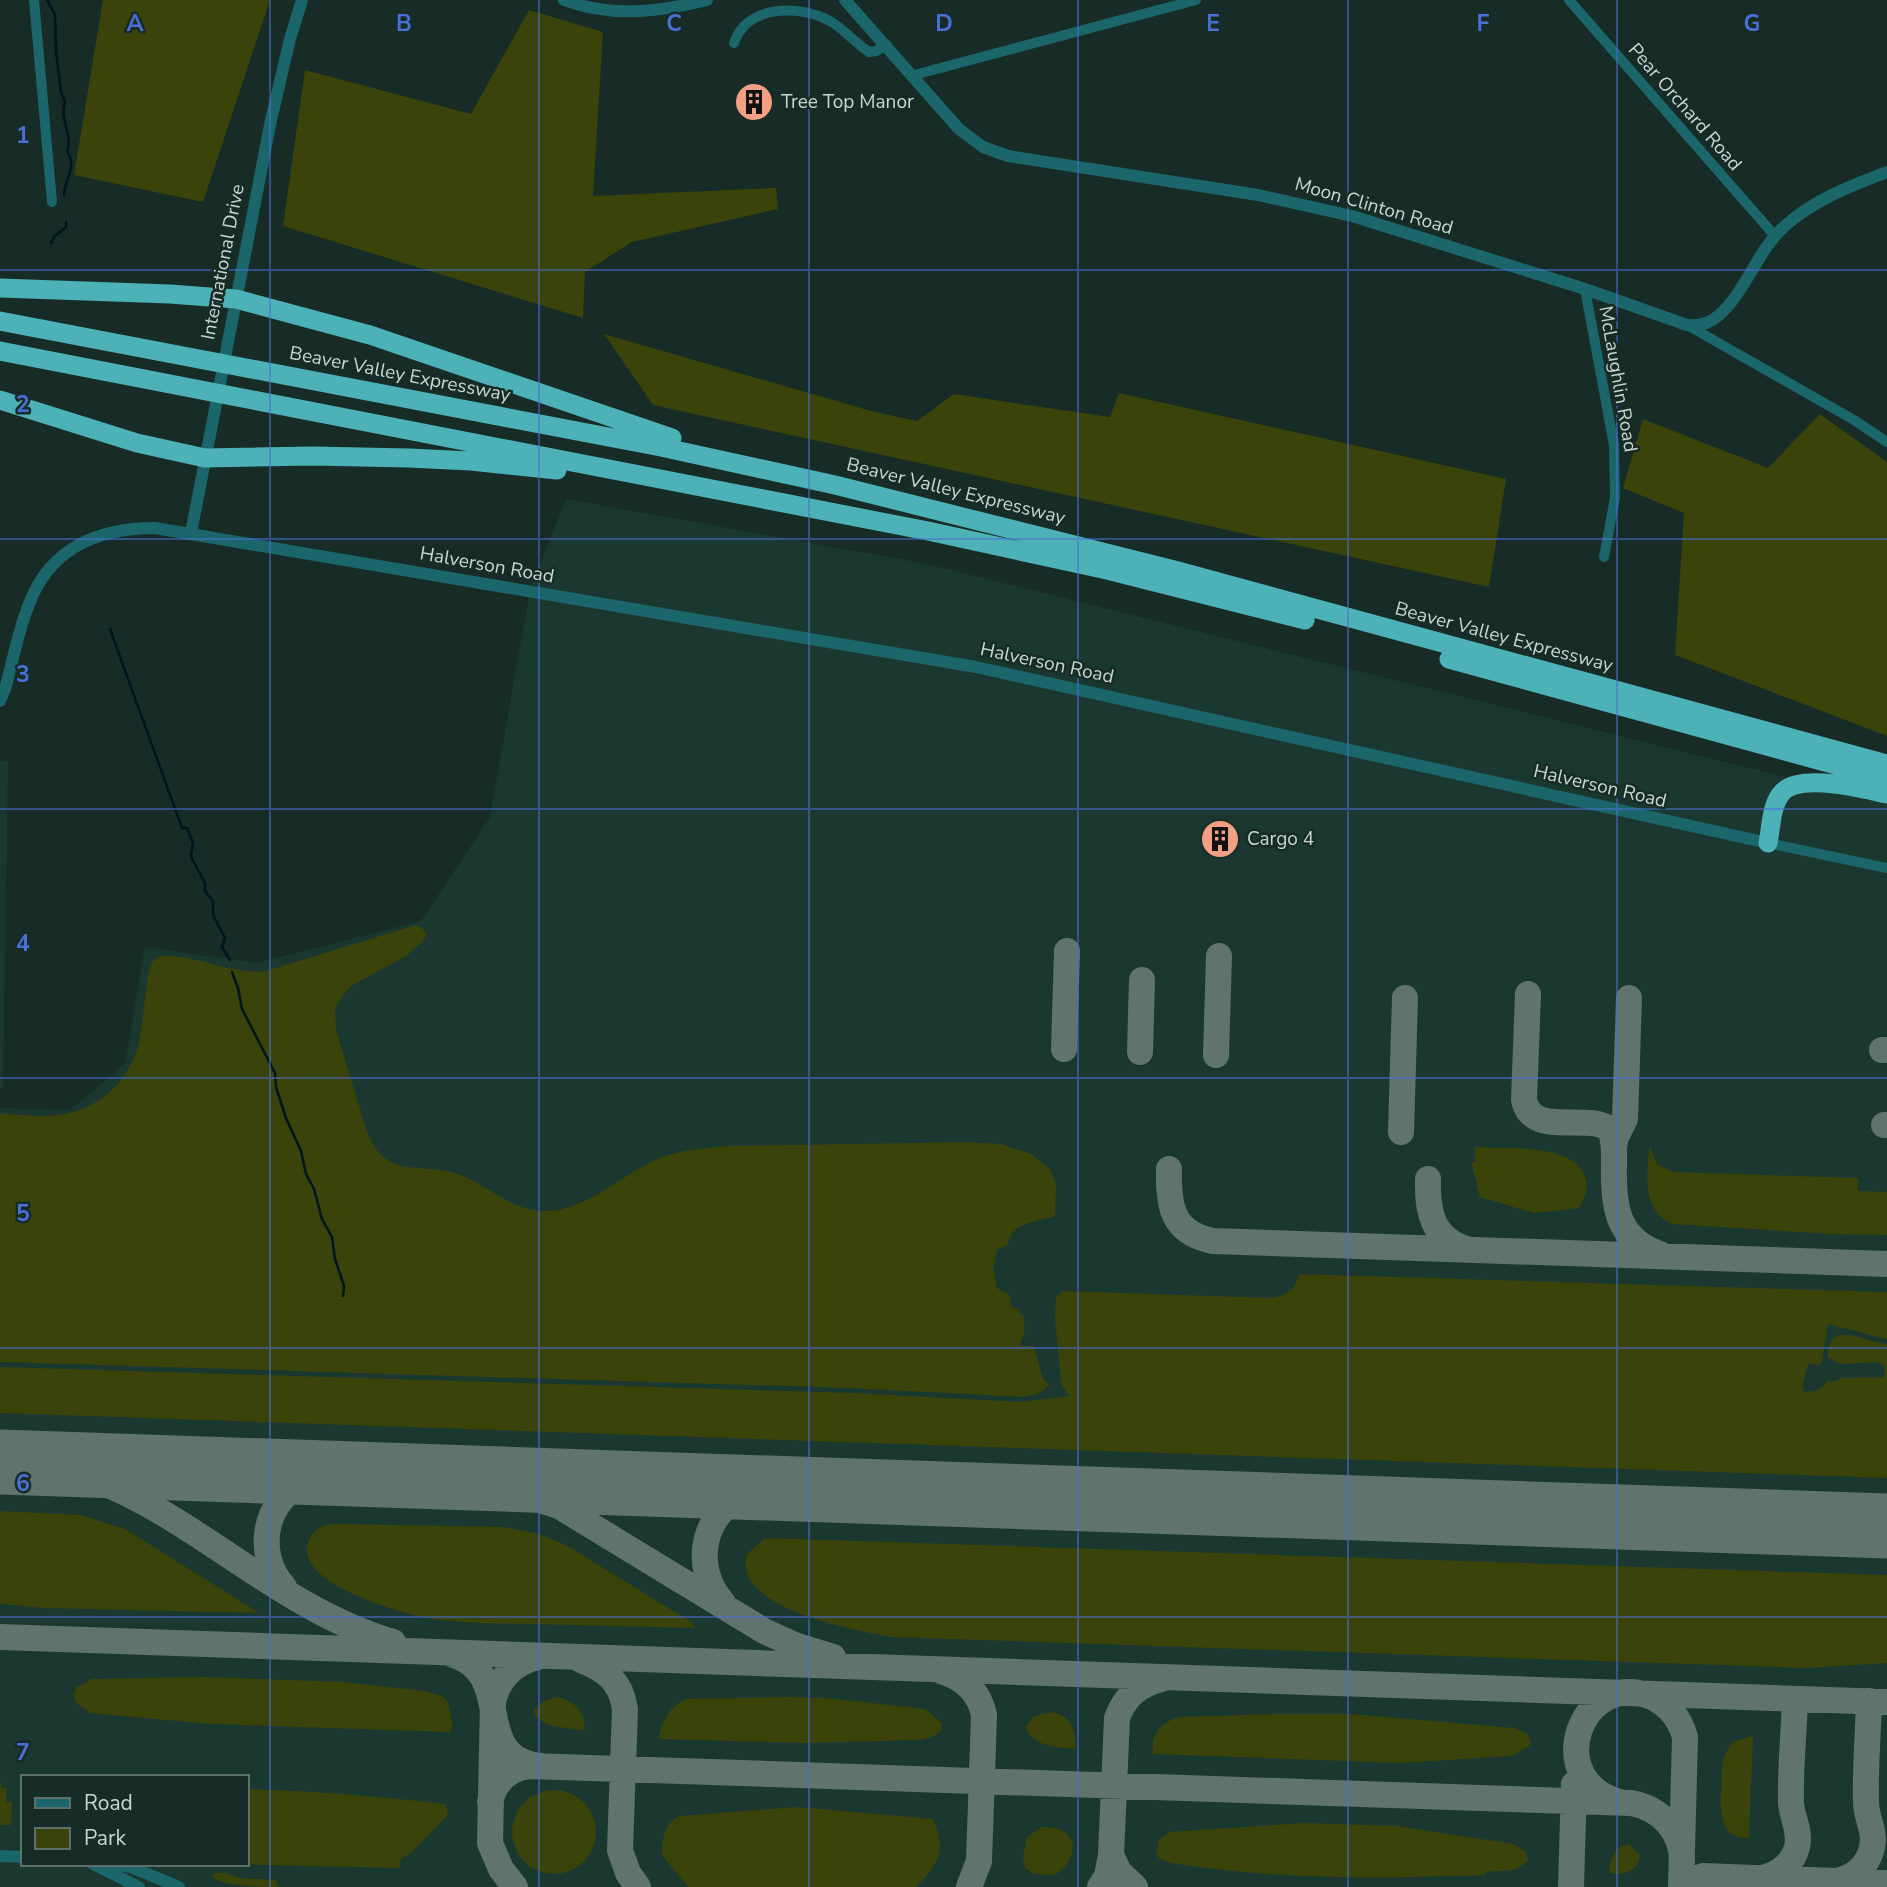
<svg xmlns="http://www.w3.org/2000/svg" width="1887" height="1887" font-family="'Nunito Sans',sans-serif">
  <rect width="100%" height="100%" fill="#172c26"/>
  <path fill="#1b3830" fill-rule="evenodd" d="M566,499L922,563L1887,802V1887H0V1108L70,1110L125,1064L145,947L257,963L421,921L490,817L530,591ZM23,1777H247V1864H23Z
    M8,761L3,1088H0V762Z"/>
  <path fill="#39430a" d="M103,0H270L203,202L74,175Z
    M529,10L603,32L593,196L776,188L778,209L632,242L585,272L583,318L283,226L305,70L471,114Z
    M604,334L871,411L917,421L954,394L1110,417L1119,393L1506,479L1489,587L653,405Z
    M1820,414L1887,462V736L1675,655L1684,513L1623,488L1643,419L1768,468Z
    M416,925L421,927L427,934L423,941L406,956L351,986L340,999L335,1009L336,1030L367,1132C386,1178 413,1163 451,1172C483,1180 506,1208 539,1211C583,1214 618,1177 655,1160C678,1150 703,1148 728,1146L967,1142L1001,1144L1031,1154L1050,1169L1056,1185L1055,1216C1038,1221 1009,1223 1008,1245L997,1250L993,1268L997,1288L1009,1295L1012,1308L1020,1309L1019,1314L1023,1315L1025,1330L1020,1346H1034L1043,1379L1050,1385L1038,1394L1023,1397L848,1388L0,1362V1114C21,1114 45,1118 65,1114C102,1107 131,1078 139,1042C144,1019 144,995 149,972L152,962L160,956C195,954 230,975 266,971Z
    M1475,1147C1505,1149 1575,1143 1585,1177C1589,1188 1585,1199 1579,1208L1534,1213L1480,1197L1472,1165V1162H1475Z
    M1649,1149H1651L1657,1164L1673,1172L1858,1178V1191L1887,1192V1235L1830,1234L1672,1224C1642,1210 1647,1177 1649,1149Z
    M1299,1274L1887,1292V1339L1828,1324L1822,1362L1819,1365L1808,1364L1802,1388L1805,1392C1816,1392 1821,1389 1827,1381H1836L1842,1378L1884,1377L1885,1367L1878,1362L1840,1364L1828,1357C1828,1318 1862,1342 1887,1344V1478L0,1413V1367L853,1393L1022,1402L1069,1396L1061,1383L1055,1318L1056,1297L1062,1291L1271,1298C1287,1296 1296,1289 1299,1274Z
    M0,1511L81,1515L125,1529L259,1613L44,1608L0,1604Z
    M336,1524L504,1527L539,1534L566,1545L691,1622L696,1628C641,1627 585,1625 530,1624C495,1623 458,1624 423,1617C396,1612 294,1581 308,1543C314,1528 321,1525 336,1524Z
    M765,1538L1887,1575V1663L1808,1668L891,1637C854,1630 766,1614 748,1576C745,1569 745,1562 746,1555Z
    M202,1677L343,1682L425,1691L442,1696L448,1702L453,1727L450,1732L210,1724L90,1713L75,1702L73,1694L77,1687L92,1679Z
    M559,1697C577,1703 585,1712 585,1731L548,1725L536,1717L534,1711C541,1701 547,1699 559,1697Z
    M787,1697L827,1698L925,1709L942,1723L941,1731L932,1737L920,1740L803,1743L659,1739C662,1719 668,1709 686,1699Z
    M1053,1712C1072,1717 1076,1731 1076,1749C1056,1747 1033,1747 1025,1727L1034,1716Z
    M1276,1714H1352L1514,1728L1526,1733L1531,1740L1530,1745L1513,1756L1398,1763L1153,1754C1151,1734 1160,1723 1179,1717Z
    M1753,1736L1749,1838C1719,1839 1720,1812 1721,1789C1722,1780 1721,1769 1723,1761C1725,1753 1729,1747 1734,1741Z
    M0,1780L2,1788H7L6,1802H12L11,1825H0Z
    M247,1789C313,1791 379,1796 445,1804L448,1811L447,1816L412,1852L401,1859L399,1868L224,1864H247Z
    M512 1832a42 42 0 1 1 84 0a42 42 0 1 1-84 0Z
    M797,1807L933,1819C947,1852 939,1863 916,1887H688L662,1855C663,1838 663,1824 680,1816Z
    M1305,1823L1396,1826L1514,1844L1526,1852L1528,1861L1515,1870L1485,1872V1875C1399,1878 1312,1880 1226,1870C1206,1868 1186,1866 1167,1862L1160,1859L1156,1854L1159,1840L1169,1832Z
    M1042,1827C1079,1825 1082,1857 1055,1875L1034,1874L1025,1868L1023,1857L1027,1837Z
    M1629,1844L1640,1855C1639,1871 1622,1877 1609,1872C1610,1859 1614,1847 1629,1844Z
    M213,1873H226L239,1878L276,1880L279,1887C261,1887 224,1887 212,1877Z"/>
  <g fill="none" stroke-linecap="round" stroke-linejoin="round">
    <path stroke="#00151f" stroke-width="2.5" d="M47,0L55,15L56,51L61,92L65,102C59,121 74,137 67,152C78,167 65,176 64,195
      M51,243L54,237L66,227V222
      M110,629L182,828H187L193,843L191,857L205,883V891L213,901V915L225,938L222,947L230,960
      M232,972L238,988L242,1009L275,1073L276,1087L286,1118L301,1151L306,1174L314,1189L322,1219L332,1237L335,1259L344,1286L343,1296"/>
    <path stroke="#61736e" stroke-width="26" d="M1528,994L1524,1100C1532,1138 1586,1112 1610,1129C1615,1141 1614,1153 1614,1166C1613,1206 1617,1240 1660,1254
      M1064,1049L1067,951
      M1882,1050H1887
      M1140,1052L1142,980
      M1216,1055L1219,956
      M1884,1125H1887
      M1401,1132L1405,998
      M1614,1147L1616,1137L1625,1119L1629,998
      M1169,1169C1168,1206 1172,1233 1213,1241L1887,1264
      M1428,1179C1427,1211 1432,1239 1467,1249
      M0,1463C42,1468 85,1473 124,1492C216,1537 293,1613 393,1642
      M408,1476L496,1486L559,1506L764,1631L797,1646L833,1657
      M284,1587C254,1554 264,1499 305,1482C324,1474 345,1475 365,1474
      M723,1603C692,1569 701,1513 745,1495C763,1488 785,1490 804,1489
      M0,1637L1887,1702
      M451,1654C519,1673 467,1758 541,1766
      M581,1660C606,1670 621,1681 625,1709L620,1850L628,1873L638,1887
      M941,1671C964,1678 979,1691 984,1715L979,1861L969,1887
      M490,1802C495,1781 509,1768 530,1766L1631,1803C1660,1808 1682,1831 1682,1861
      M1619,1802C1540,1779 1582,1668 1652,1697C1669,1705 1680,1719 1685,1737L1681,1887
      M1111,1855L1119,1872L1135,1887
      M1762,1878C1779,1875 1793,1863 1797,1847C1801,1831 1792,1818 1791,1803C1790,1769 1794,1733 1795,1699
      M1836,1881C1852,1878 1866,1868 1871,1851C1877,1834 1867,1820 1866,1804C1865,1770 1868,1735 1869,1701
      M515,1887L501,1869L490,1843L493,1702C498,1678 515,1662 538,1657
      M1100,1887L1107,1876L1111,1855L1117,1718C1125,1696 1139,1685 1161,1679
      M1571,1887L1574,1784
      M1685,1887L1694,1879L1703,1876L1887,1883"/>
    <path stroke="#61736e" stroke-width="65" d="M0,1462L1887,1526"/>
    <path stroke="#1b666a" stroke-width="10" d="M34,0L52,202
      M1569,0L1775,236
      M734,43C747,5 798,4 830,21C844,29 855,43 869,52L876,51L887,45
      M914,75L1196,0
      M1585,289L1614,445L1615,498L1604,557
      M1687,325L1854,420L1887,442
      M1768,843L1887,868"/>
    <path stroke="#1b666a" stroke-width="12" d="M564,0C612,18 659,12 707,0
      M845,0L959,129L983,147L1008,156L1258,195L1352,216L1585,289L1687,325C1698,326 1709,324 1718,316C1746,292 1757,250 1786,225C1814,200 1852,185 1887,172
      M191,533L271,120L290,39L302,0
      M0,701L5,689C13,661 18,631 29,604C50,548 98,528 155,528L976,667L1768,843
      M0,1856L23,1857
      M93,1864L139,1887
      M115,1864L131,1867L179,1887"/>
    <path stroke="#4cb2b7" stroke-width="19" d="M0,288L170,294L236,299L370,335L672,438
      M0,321L661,447L835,485L1178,571L1887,764
      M0,351L928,531L1107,570L1305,620
      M0,400L137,443L205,458L313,456L409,458L471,461L557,470
      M1449,659L1887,779
      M1768,843C1771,828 1771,808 1780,795C1796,771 1863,789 1887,794"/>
  </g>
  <path fill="none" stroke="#4870d6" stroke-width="2" stroke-opacity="0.55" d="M270,0V1887M539,0V1887M809,0V1887M1078,0V1887M1348,0V1887M1617,0V1887M0,270H1887M0,539H1887M0,809H1887M0,1078H1887M0,1348H1887M0,1617H1887"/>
  <defs>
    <symbol id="building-disc" viewBox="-11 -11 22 22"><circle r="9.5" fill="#f39f84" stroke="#172c26"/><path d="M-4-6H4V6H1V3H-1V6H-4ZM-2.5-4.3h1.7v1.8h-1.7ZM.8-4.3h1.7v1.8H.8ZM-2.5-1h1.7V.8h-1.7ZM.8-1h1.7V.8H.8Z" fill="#111"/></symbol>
  </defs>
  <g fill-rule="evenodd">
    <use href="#building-disc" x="732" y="80" width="44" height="44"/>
    <use href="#building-disc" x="1198" y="817" width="44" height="44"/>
  </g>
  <g text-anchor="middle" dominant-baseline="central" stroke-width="5" stroke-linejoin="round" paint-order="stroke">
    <g font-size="19" fill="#c9d6d2" stroke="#172c26" text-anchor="start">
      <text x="781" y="102">Tree Top Manor</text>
      <text x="1247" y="839">Cargo 4</text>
    </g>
    <g font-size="19" fill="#c9d6d2" stroke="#172c26">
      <text transform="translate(1685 107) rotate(49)">Pear Orchard Road</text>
      <text transform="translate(1374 206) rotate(16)">Moon Clinton Road</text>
      <text transform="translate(223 262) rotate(-79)">International Drive</text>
      <text transform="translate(400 374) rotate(11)">Beaver Valley Expressway</text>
      <text transform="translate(1618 379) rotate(80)">McLaughlin Road</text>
      <text transform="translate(956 491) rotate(14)">Beaver Valley Expressway</text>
      <text transform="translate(487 565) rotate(10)">Halverson Road</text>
      <text transform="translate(1504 637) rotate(15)">Beaver Valley Expressway</text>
      <text transform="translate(1047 663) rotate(12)">Halverson Road</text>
      <text transform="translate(1600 786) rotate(13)">Halverson Road</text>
    </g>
  </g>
  <g font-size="23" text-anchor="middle" font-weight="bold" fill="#4870d6" stroke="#172c26" stroke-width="5" stroke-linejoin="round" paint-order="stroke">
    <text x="135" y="31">A</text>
    <text x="404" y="31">B</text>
    <text x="674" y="31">C</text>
    <text x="944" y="31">D</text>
    <text x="1213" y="31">E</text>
    <text x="1483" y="31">F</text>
    <text x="1752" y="31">G</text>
    <text x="23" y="143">1</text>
    <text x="23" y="412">2</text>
    <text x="23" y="682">3</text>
    <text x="23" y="951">4</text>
    <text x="23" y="1221">5</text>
    <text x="23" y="1491">6</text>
    <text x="23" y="1760">7</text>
  </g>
  <rect x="21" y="1775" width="228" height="91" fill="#172c26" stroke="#5e706b" stroke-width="2"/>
  <rect x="35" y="1798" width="35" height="10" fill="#1b666a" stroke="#5e706b" stroke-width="2"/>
  <text x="84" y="1810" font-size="21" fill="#c9d6d2">Road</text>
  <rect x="35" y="1828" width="35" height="21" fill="#39430a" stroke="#5e706b" stroke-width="2"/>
  <text x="84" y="1845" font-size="21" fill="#c9d6d2">Park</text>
</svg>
